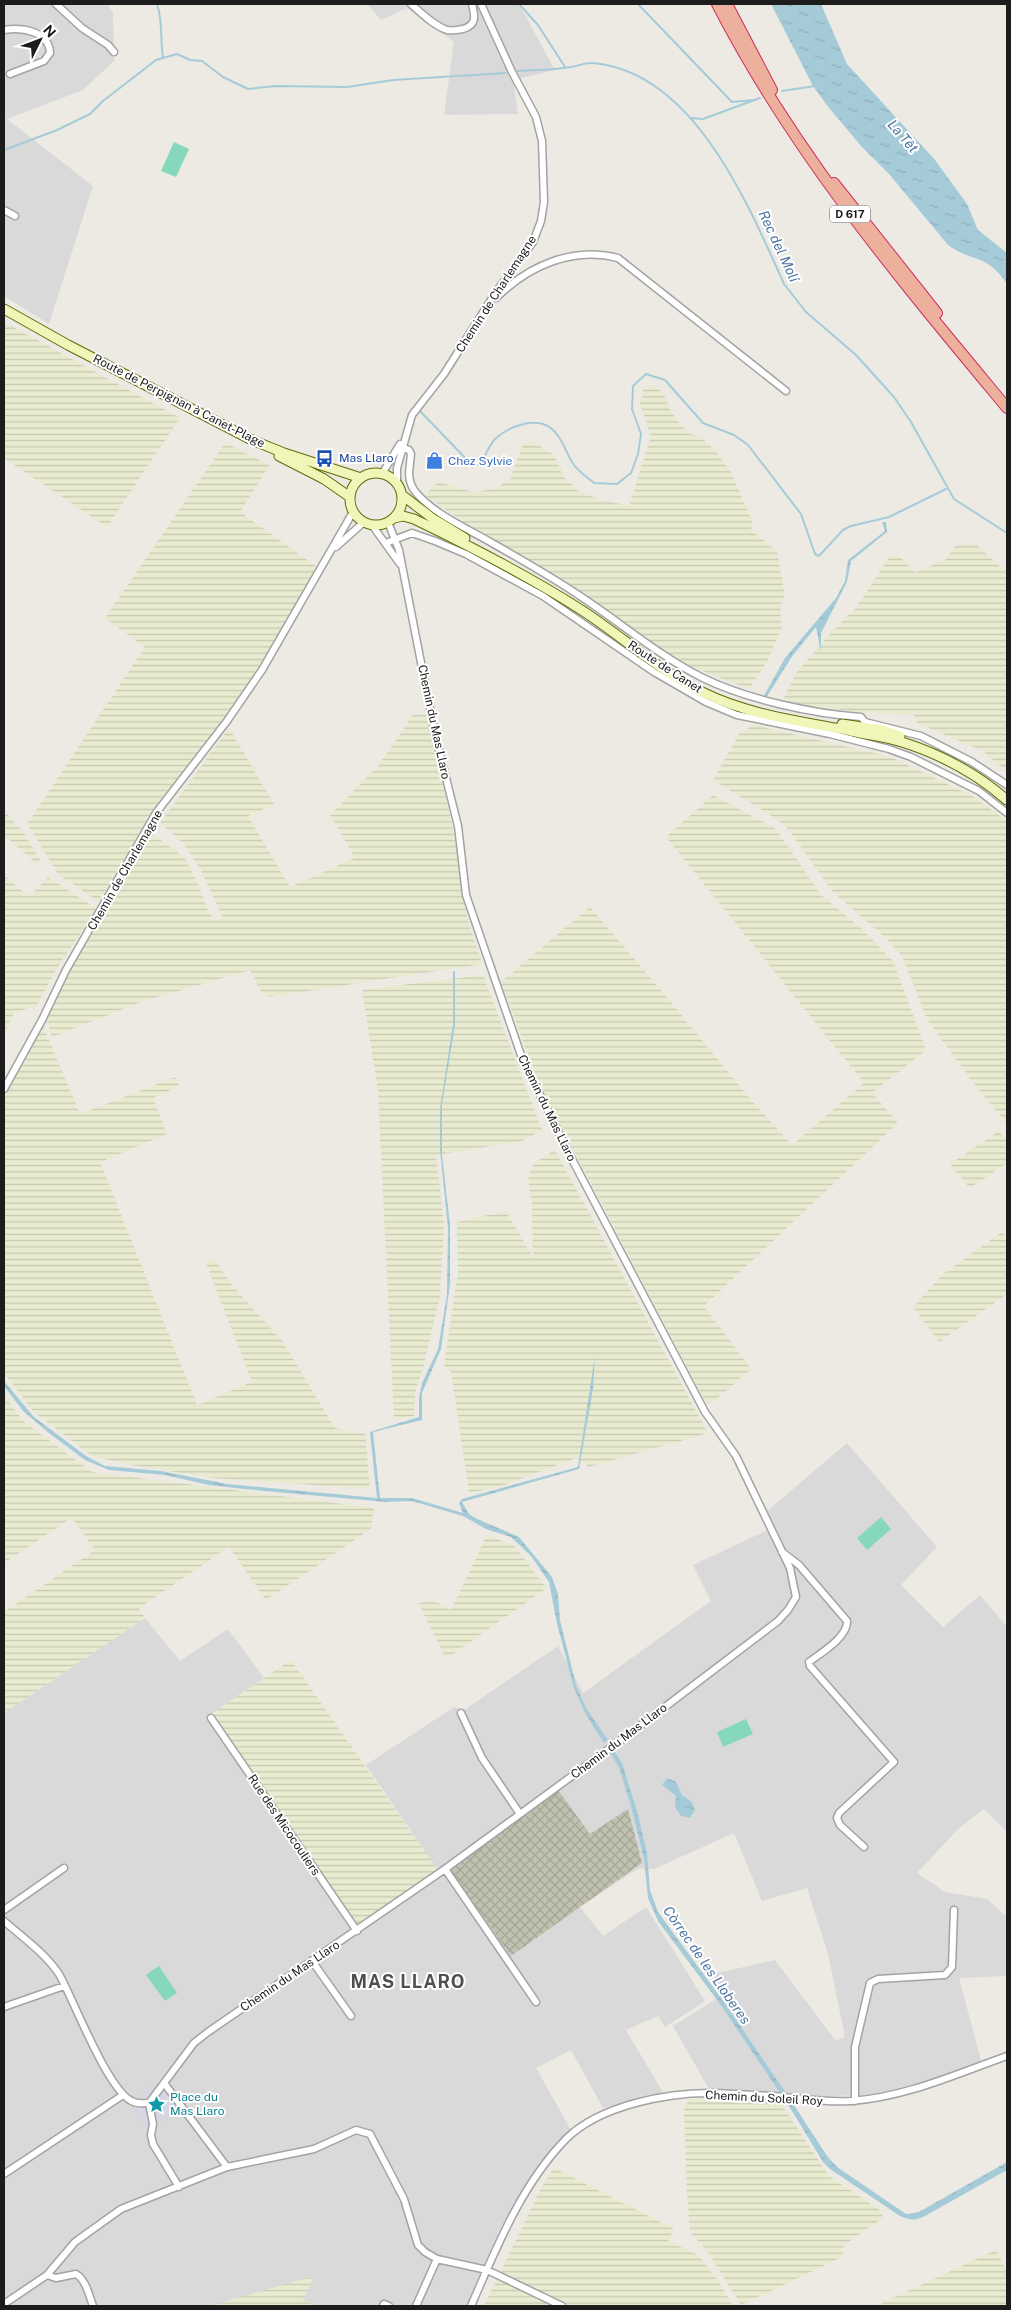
<svg xmlns="http://www.w3.org/2000/svg" width="1011" height="2310" font-family="'Public Sans',sans-serif">
  <defs>
    <pattern id="construction-cross-hatch" width="8" height="8" patternUnits="userSpaceOnUse" patternTransform="scale(1.25)"><rect width="8" height="8" fill="#c0c1af"/><path d="M0 0l8 8M0 8l8-8" fill="none" stroke="#a4a596"/></pattern>
    <pattern id="farmland-rules" width="6" height="5" patternUnits="userSpaceOnUse" patternTransform="scale(1.25)"><rect width="6" height="5" fill="#e8ebcf"/><path d="M0 2.5h6" fill="none" stroke="#c6c9b1"/></pattern>
    <pattern id="water-ripples" width="26" height="14" patternUnits="userSpaceOnUse" patternTransform="scale(1.25)"><rect width="26" height="14" fill="#a5cbd9"/><path d="M2 4q2-2 4 0t4 0M15 11q2-2 4 0t4 0" fill="none" stroke="#8daeba"/></pattern>
  </defs>
  <rect width="100%" height="100%" fill="#edeae3"/>
  <path fill="#dad9d9" d="M4,4H107L113,12L114,61L83,90L7,119L93,186L49,324L4,296Z
    M367,4H519L555,70L513,80L518,114L444,115L454,42L407,8L381,20Z
    M847,1443L937,1547L901,1585L943,1627L980,1595L1007,1627V1832L984,1809L959,1828L917,1873L945,1892L987,1899L1007,1917V1976L959,1978L983,2068L905,2094L790,2097L709,2089L673,2026L724,1994L713,1974L775,1960L836,2041L845,2037L828,1954L807,1888L762,1901L734,1833L654,1869H637L580,1907L603,1936L646,1907L705,2001L665,2027L658,2016L626,2030L664,2094L603,2108L571,2050L536,2068L571,2130L518,2199L490,2268L470,2306H4V1713L145,1618L180,1661L228,1629L264,1678L211,1714L439,1872L366,1765L454,1707L464,1710L558,1646L583,1693L711,1601L693,1565L768,1530L765,1513Z"/>
  <path fill="url(#construction-cross-hatch)" d="M558,1790L590,1834L628,1809L642,1863L511,1956L450,1870Z"/>
  <path fill="url(#farmland-rules)" d="M4,322L180,418L107,527L4,458Z
    M653,385L664,394L671,412L689,434L700,436L716,451L732,474L752,521L751,530L777,551L785,595L780,606L782,627L768,660L749,689L692,667L652,643L566,581L465,523L425,495L438,482L473,492L494,489L510,479L523,444L534,442L554,455L563,476L578,491L599,499L629,506L651,436L640,404L643,390Z
    M225,443L270,465L240,512L320,569L254,679L208,742L159,801L99,902L58,874L27,824L145,647L105,618Z
    M976,544L1007,573V772L983,751L917,723L914,715L866,713L803,705L783,700L796,673L838,625L856,608L888,559L897,554L915,572L947,559L955,546Z
    M413,715H428L454,833L466,913L482,964L269,997L261,991L250,970L141,1002L52,1037L46,1017L70,968L110,906L151,833L185,858L199,886L209,913L216,921L223,918L200,869L183,843L160,823L229,728L274,804L248,816L290,887L355,858L330,815L378,766Z
    M753,725L891,757L974,797L1007,821V1124L975,1085L928,1021L902,956L890,942L832,891L788,829L775,818L713,780L739,734Z
    M713,795L776,829L821,895L860,927L893,961L926,1050L872,1093L898,1123L704,1306L751,1369L713,1402L706,1403L540,1086L501,982L590,907L665,995L752,1101L792,1145L864,1083L666,837Z
    M4,811L24,833L41,861L37,864L4,835Z
    M4,875L29,897L48,877L97,909L57,968L37,1005L14,1013L4,1035Z
    M483,975L542,1130L522,1141L436,1155L444,1225L440,1296L424,1364L415,1392L414,1416L394,1419L378,1091L362,990Z
    M43,1026L80,1114L176,1077L179,1086L153,1098L167,1134L100,1162L197,1405L252,1382L206,1263L215,1260L231,1284L283,1342L335,1428L365,1434L370,1489L213,1478L131,1465L92,1456L34,1412L4,1373V1097Z
    M999,1131L1007,1142V1163L970,1188L950,1164Z
    M555,1150L708,1433L589,1467L576,1458L501,1486L469,1493L451,1372L444,1365L458,1273L457,1222L506,1211L533,1257L532,1206L528,1176L534,1163Z
    M1002,1232L1007,1238V1294L939,1342L913,1307L943,1274Z
    M4,1394L23,1421L92,1472L374,1508L371,1529L266,1600L229,1547L139,1608L145,1618L4,1713V1612L95,1550L72,1518L4,1563Z
    M487,1535L514,1546L547,1588L446,1659L419,1604L427,1600L439,1603L451,1610Z
    M291,1660L439,1872L356,1928L211,1714Z
    M735,2097L781,2104L829,2176L880,2210L883,2218L844,2245L842,2257L741,2305L707,2251L690,2232L687,2195L684,2110L689,2099Z
    M554,2168L674,2229L668,2241L698,2255L717,2279L730,2300L732,2306H484L541,2188Z
    M996,2250L1007,2272V2306H876Z
    M314,2276L303,2300L316,2306H209Z"/>
  <path fill="#85d8bb" d="M174,142L189,149L176,177L161,171Z
    M881,1517L891,1529L867,1550L857,1538Z
    M746,1719L753,1734L723,1747L717,1732Z
    M159,1966L177,1993L165,2001L146,1975Z"/>
  <path fill="#d7d7e3" d="M163,2078L182,2105L148,2130L129,2103Z"/>
  <path fill="url(#water-ripples)" d="M771,4H821L847,64L935,160L967,204L978,230L1007,253V284C988,254 971,262 948,245L889,174L862,147L829,108L813,86Z
    M882,522H886L887,532L851,561L847,582L821,633V652L816,627L793,655L764,701H761L785,658L836,598L845,581L848,560L885,531Z
    M453,971H455V1025L442,1104V1155L450,1225V1284L441,1349L422,1393V1420L373,1432L380,1498H412L463,1513L459,1503L462,1499L578,1467L595,1355L593,1389L579,1469L462,1502L469,1514L475,1518L519,1537L552,1577L558,1594L560,1620L576,1685L586,1708L608,1740L604,1743L585,1713L574,1688L557,1624L549,1582L531,1556L511,1537L486,1529L463,1516L412,1501L386,1502L244,1489L209,1485L165,1475L109,1470L85,1460L49,1433L23,1411L4,1386V1381L34,1417L86,1456L105,1466L161,1471L227,1484L377,1498L370,1432L419,1417V1397L422,1383L438,1349L447,1295L448,1228L440,1150V1109L453,1024Z
    M614,1751L622,1763L637,1811L647,1853L650,1890L658,1912L724,2002L786,2093H780L720,2004L658,1921L648,1898L644,1859L631,1806L619,1767L610,1753Z
    M667,1778L676,1782L682,1795L692,1802L695,1810L690,1818L681,1816L675,1807L676,1796L662,1785Z
    M786,2101L792,2102L827,2156L837,2167L906,2214L919,2212L1007,2162V2170L925,2216C915,2221 910,2220 900,2216L830,2169L823,2162Z"/>
  <g fill="none" stroke-linecap="round" stroke-linejoin="round">
    <path stroke="#a5cbd9" stroke-width="2" d="M157,4C163,21 160,40 163,58
      M519,4L538,25L565,67
      M638,4L732,102L754,100
      M518,71C535,70 554,70 571,67C578,66 586,62 593,63C694,72 748,204 784,284L806,312L856,355L894,397L911,422L954,499L1007,533
      M782,91L815,86
      M691,118L703,119L760,98
      M4,150L57,130L90,114L103,101L156,60L177,54L190,60L202,61L223,77L248,89L276,86L347,87L393,80L506,73
      M420,411L472,465H480C485,457 489,445 495,439C509,426 536,416 552,429C563,438 566,454 574,465C579,472 587,477 594,483L617,484L631,473L638,454L641,434L632,409L633,386L646,374L665,380L703,423L734,435L748,445L801,514L815,554L819,556L843,530L851,526L889,517L946,489"/>
    <defs>
      <path id="minor" d="M56,4L82,28L108,45L114,52
        M411,4C420,12 434,26 447,30C452,31 458,30 463,29C477,25 475,16 472,4
        M4,30C22,27 49,31 50,53L44,61L10,74
        M4,210L15,216
        M496,298C528,266 573,246 618,258L786,391
        M399,446L409,450L411,454C410,467 406,478 414,490C431,513 468,529 492,543C522,560 552,577 580,596C621,623 659,656 703,678C746,699 813,714 861,717L865,722L864,727
        M382,474L400,444
        M397,483V468L412,415L444,374L496,292L533,242L541,221L544,202L542,141L536,117L512,72L481,4
        M372,525L400,564
        M386,543L412,533L435,541L466,554L543,596L654,672L706,702L737,715L830,734L889,749L911,757L979,791L1007,813
        M336,547L364,522
        M865,722L921,736L972,762L1007,785
        M4,1089L42,1020L66,970L156,813L227,721L262,670L353,512
        M782,1552L799,1565L847,1621C848,1637 821,1653 809,1662L810,1666L894,1762L839,1813L837,1818L840,1825L864,1847
        M461,1713L482,1758L520,1814
        M211,1718L357,1931
        M445,1869L536,2002
        M4,1910L64,1868
        M4,1921C22,1937 45,1953 59,1974C73,1998 109,2095 134,2102C138,2104 144,2103 149,2103
        M312,1961L351,2016
        M4,2007L64,1986
        M164,2083L227,2167
        M855,2101V2047L870,1983L878,1979L945,1975L952,1967L954,1910
        M4,2174L123,2095
        M179,2187L153,2144L151,2135L153,2124L149,2103L194,2043L208,2032L445,1869L632,1732L778,1621L788,1610L796,1597L790,1568L736,1456L705,1412L574,1163L523,1061L466,895L458,826L435,734L399,550L388,522
        M47,2275L56,2278L76,2274C86,2280 89,2295 93,2306
        M4,2304L47,2275L75,2242L121,2209L227,2167L314,2149L356,2130L370,2134L404,2199L418,2245L425,2252L437,2259L487,2270L562,2306
        M383,2306L384,2304L389,2306
        M416,2306L437,2259
        M471,2306C496,2249 521,2185 566,2139C600,2105 669,2092 715,2093C734,2094 753,2095 772,2096C798,2098 825,2103 851,2101C906,2097 956,2074 1007,2056"/>
      <path id="secondary" d="M4,309L68,345L252,440L284,453L361,478
        M279,456L324,479L350,497
        M350 499a26 26 0 1 1 52 0a26 26 0 1 1-52 0Z
        M402,495L432,518L465,538
        M394,518L403,516L414,519C472,547 529,576 583,611C623,637 658,670 702,692C748,715 800,721 851,731C868,735 886,737 902,742C940,754 977,774 1007,800
        M842,724L882,730L900,736"/>
      <path id="trunk" d="M717,4C794,154 900,279 1007,408
        M727,4L772,90
        M834,183L937,313"/>
    </defs>
    <use href="#minor" stroke="#a3a3a3" stroke-width="9"/>
    <use href="#secondary" stroke="#5e6c0b" stroke-width="11"/>
    <use href="#trunk" stroke="#cd2e5f" stroke-width="12"/>
    <use href="#minor" stroke="#fff" stroke-width="6"/>
    <use href="#secondary" stroke="#f0f5b8" stroke-width="9"/>
    <use href="#trunk" stroke="#ecb09d" stroke-width="10"/>
  </g>
  <defs>
    <symbol id="bus-bare" viewBox="-9 -9 18 18"><path d="M-5-6H5V4H4V6H2V4H-2V6H-4V4H-5ZM-3.5-4V0h7V-4ZM-3.5 1.2v1.5H-2V1.2ZM2 1.2v1.5H3.5V1.2Z" fill="#1a4fb4" stroke="#fff" stroke-width="2.5" paint-order="stroke"/></symbol>
    <symbol id="shop-bare" viewBox="-9 -9 18 18"><path d="M-5-2.5h2.3a2.7 3.5 0 0 1 5.4 0H5L5.5 6h-11ZM-1.5-2.5h3a1.5 2.3 0 0 0-3 0Z" fill="#3f7fe0" stroke="#fff" stroke-width="2.5" paint-order="stroke"/></symbol>
    <symbol id="sight-bare" viewBox="-9 -9 18 18"><path d="M0-6L1.8-2.2L6-1.7L2.9 1.2L3.7 5.4L0 3.3L-3.7 5.4L-2.9 1.2L-6-1.7L-1.8-2.2Z" fill="#0f9aa8" stroke="#fff" stroke-width="2.5" paint-order="stroke"/></symbol>
  </defs>
  <g fill-rule="evenodd">
    <use href="#bus-bare" x="312" y="446" width="25" height="25"/>
    <use href="#shop-bare" x="422" y="448" width="25" height="25"/>
    <use href="#sight-bare" x="144" y="2092" width="25" height="25"/>
  </g>
  <g text-anchor="middle" dominant-baseline="central" stroke-width="4" stroke-linejoin="round" paint-order="stroke">
    <rect fill="#fff" stroke="#606060" stroke-width="1" x="830" y="205.5" width="40" height="17" rx="4"/>
    <g font-size="11" font-weight="bold" fill="#1c1c1c">
      <text x="850" y="214">D 617</text>
    </g>
    <g font-size="12" fill="#1c1c1c" stroke="#fff">
      <text transform="translate(496 294) rotate(-57)">Chemin de Charlemagne</text>
      <text transform="translate(179 401) rotate(27)">Route de Perpignan à Canet-Plage</text>
      <text transform="translate(665 667) rotate(33)">Route de Canet</text>
      <text transform="translate(434 722) rotate(78)">Chemin du Mas Llaro</text>
      <text transform="translate(125 870) rotate(-60)">Chemin de Charlemagne</text>
      <text transform="translate(547 1108) rotate(64)">Chemin du Mas Llaro</text>
      <text transform="translate(619 1741) rotate(-37)">Chemin du Mas Llaro</text>
      <text transform="translate(284 1825) rotate(56)">Rue des Micocouliers</text>
      <text transform="translate(290 1976) rotate(-34)">Chemin du Mas Llaro</text>
      <text transform="translate(764 2098) rotate(3)">Chemin du Soleil Roy</text>
    </g>
    <g font-size="12" fill="#164399" stroke="#fff" text-anchor="start">
      <text x="339" y="458">Mas Llaro</text>
    </g>
    <g font-size="12" fill="#366cbe" stroke="#fff" text-anchor="start">
      <text x="448" y="461">Chez Sylvie</text>
    </g>
    <g font-size="12" fill="#0d838f" stroke="#fff" text-anchor="start">
      <text x="170" y="2097">Place du<tspan x="170" dy="14">Mas Llaro</tspan></text>
    </g>
    <g font-size="14" font-style="italic" fill="#4f77a6" stroke="#fff">
      <text transform="translate(903 136) rotate(49)">La Têt</text>
      <text transform="translate(779 246) rotate(65)">Rec del Molí</text>
      <text transform="translate(707 1965) rotate(55)">Còrrec de les Lloberes</text>
    </g>
    <g font-size="18" font-weight="bold" letter-spacing="1" fill="#4f4f4f" stroke="#fff">
      <text x="408" y="1981">MAS LLARO</text>
    </g>
  </g>
  <rect width="1011" height="2310" fill="none" stroke="#1c1c1c" stroke-width="10"/>
  <g transform="translate(40 40) rotate(48)" stroke="#ffffff" stroke-width="4" paint-order="stroke">
  <path d="M0-4L9 19L0 12L-9 19Z" fill="#1c1c1c"/>
  <text y="-8" font-size="14" font-weight="bold" text-anchor="middle" fill="#1c1c1c">N</text>
  </g>
</svg>
